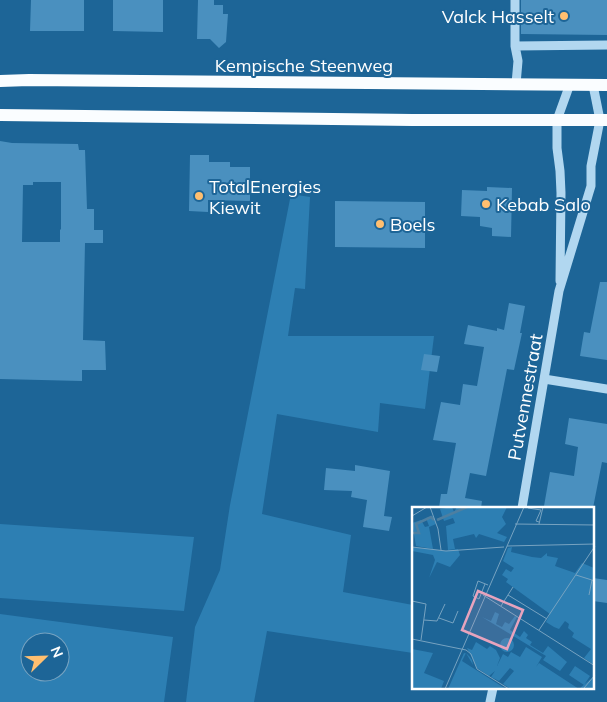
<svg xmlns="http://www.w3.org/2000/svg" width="607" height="702" font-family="Mulish,sans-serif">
  <rect width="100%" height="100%" fill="#1d6597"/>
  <path fill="#2d7fb3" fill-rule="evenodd" d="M291,194L310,197L305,289L295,288L288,336H434L425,409L380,403L378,432L277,414L262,514L351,535L343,592L413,605V653L267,631L254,702H186L195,627L220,570L230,505Z
    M0,524L194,537L184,611L0,598Z
    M0,614L173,637L164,702H0ZM30,642H60V672H30Z"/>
  <path fill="#4a90bf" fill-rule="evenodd" d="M31,0H84V31H30Z
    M113,0H163V32L113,31Z
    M198,0H214V5H223V14H228L226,42L219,48L210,39H197Z
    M521,0H607V35L521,34Z
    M0,141L12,143L78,144L79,150H85L87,209H94V230H103V243H85L83,340L105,341L106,370H82V381L0,379ZM33,182H61V230L60,229V242H22L23,185H33Z
    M190,155H209V162H230V167H250V201L208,200V212L189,211Z
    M487,187L512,188L511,237L492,236V228L480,226V217L461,216L462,190L487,191Z
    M335,201L425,202V248L335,247Z
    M600,282H607V360L580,356L584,332L590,333Z
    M509,303L525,306L520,333H522L514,370L507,369L486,476L470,473L465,498L482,501L481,508H439L441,494H447L456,443L433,440L441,402L460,405L463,384L477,386L484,347L464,344L468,325L497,331V328L504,330Z
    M424,354L440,356L437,372L421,370Z
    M569,418L607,424V463L602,462L593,508H559L544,506L550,472L574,476L578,447L565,444Z
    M355,465L390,471L384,516L392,517L389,531L363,527L367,500L351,497L352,491L324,490L326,468L355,471Z
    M593,578L607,580V603L593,601Z"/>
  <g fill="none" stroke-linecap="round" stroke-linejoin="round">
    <path stroke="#b1d7f0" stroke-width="9" d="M515,0V46L607,45
      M515,46L518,61L516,84
      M560,281L561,193L560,171L557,148V120L570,84
      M544,379L607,389
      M522,508L559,291L591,186V166L600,120L593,85
      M490,702L493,688"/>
    <path stroke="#fafdff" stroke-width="12" d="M0,81L29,80L607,85
      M0,115L412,120H607"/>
  </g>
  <g fill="#ffbf70" stroke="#1d6597" stroke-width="2">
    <circle cx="564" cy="16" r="5"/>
    <circle cx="199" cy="196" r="5"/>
    <circle cx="486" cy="204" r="5"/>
    <circle cx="380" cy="224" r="5"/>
  </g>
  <g text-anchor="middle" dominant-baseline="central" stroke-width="4" stroke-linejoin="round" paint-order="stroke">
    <g font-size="18" fill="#fff" stroke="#1d6597" text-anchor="start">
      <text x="554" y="16" text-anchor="end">Valck Hasselt</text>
      <text x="209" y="186">TotalEnergies<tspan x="209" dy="21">Kiewit</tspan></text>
      <text x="496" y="204">Kebab Salo</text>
      <text x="390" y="224">Boels</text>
    </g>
    <g font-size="18" fill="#fff" stroke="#1d6597">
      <text x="304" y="65">Kempische Steenweg</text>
      <text transform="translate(525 397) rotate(-80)">Putvennestraat</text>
    </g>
  </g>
  <g transform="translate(412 507)">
    <rect width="182" height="182" fill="#1d6597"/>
    <path d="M40,0L42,5L45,0H95L90,10L94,17L85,26L95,30L92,35L67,27L64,31L62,27L41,32L43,42L36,43L34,19L43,16L41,11L32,14L28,2ZM21,9L24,17L17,20L21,42L4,39L0,16L9,13L13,20L17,19L14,11ZM0,40L33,44L46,42L48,48L38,60L25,55L17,71L23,53L21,48L0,44ZM100,40L99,45L120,50L129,51L135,46V49L146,51L143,59L163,66L170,56L182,61V158L172,151L179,142L160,130L162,126L156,121L157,117L153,114L147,122L142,120L134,115L138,107L94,75L96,72L90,68L94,62L99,65L102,61L91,54L96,41ZM83,105L87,107L84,117L90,120L93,115L97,117L103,109L105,110L98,123L108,130L112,124L116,128L114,131L120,135L118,138L131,146L136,139L155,155L148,164L131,153L134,149L70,110L79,114ZM88 138a7 7 0 1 1 14 0a7 7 0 1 1-14 0ZM64,135L75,142L78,139L84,143L88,151L85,159L91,147L96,150L99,145L108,150L114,140L130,150L124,160L127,156L167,182L182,169V182H99L91,177L102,164L98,161L87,174L79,170L83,164L77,169L65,161L55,141L60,143ZM0,142L21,146L12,166L32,174L29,182H0ZM52,146L55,147L58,150L60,153L61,158L54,146L50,154L94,182H36ZM163,159L178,169L172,178L157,168Z" fill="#2d7fb3"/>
    <path fill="none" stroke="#4d7fa1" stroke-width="2.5" d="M25,13L55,0M0,26H7L4,17L19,10L22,13"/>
    <path fill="none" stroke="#77a3c1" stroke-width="1" d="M18,0L26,22L29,43M116,1L129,3L124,14L127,15M0,9L15,0M103,17L183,18M127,17L131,0M95,39L183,37M0,40L34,44L92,40M164,68L183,74M73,77L67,92L61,89L66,74L76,78M71,88L183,159M96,88L135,112M177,88L180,73M0,94L14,97L9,133M89,99L101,80M27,111L41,116L46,104M12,113L25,114L33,97M127,123L183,39M0,132L54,143L59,147L65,162L97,182M172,181L183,168M33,182L112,0"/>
    <path fill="#e7a3bd" fill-opacity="0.15" stroke="#e7a3bd" stroke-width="2.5" d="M66,84L111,103L95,142L50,123Z"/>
    <rect width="182" height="182" fill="none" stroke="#fff" stroke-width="2.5"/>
  </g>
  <g transform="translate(45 657) rotate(67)"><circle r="24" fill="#1d6597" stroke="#77a3c1"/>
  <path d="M0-4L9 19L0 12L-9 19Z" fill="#ffbf70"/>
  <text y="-8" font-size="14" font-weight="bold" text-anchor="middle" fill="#ffffff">N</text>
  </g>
</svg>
